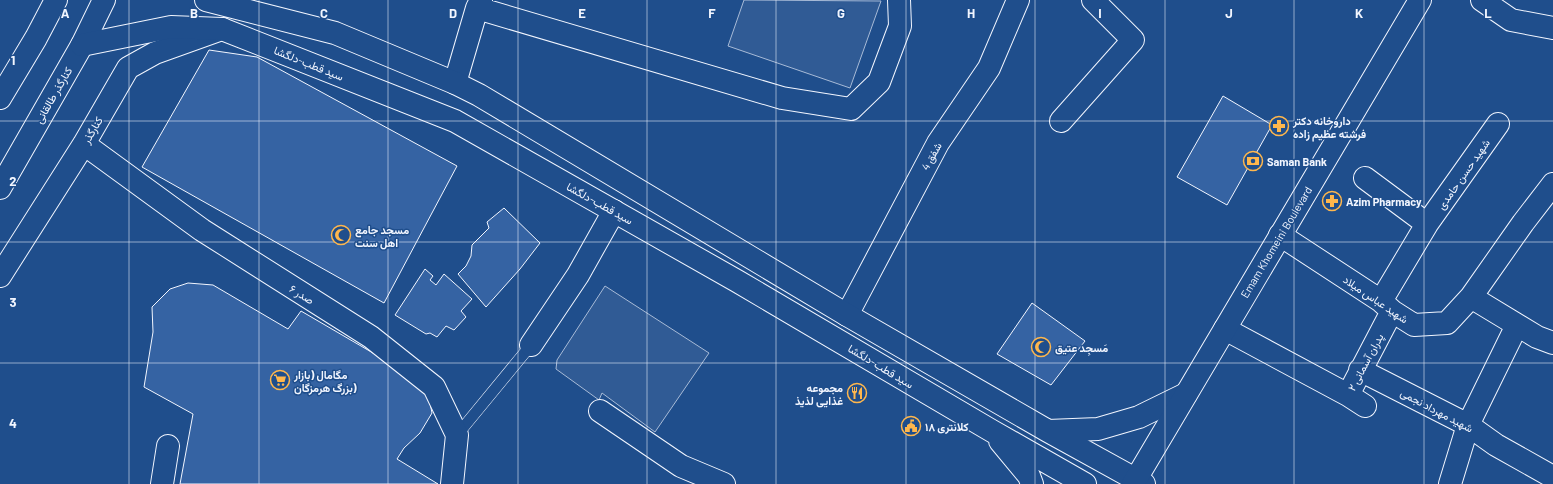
<svg xmlns="http://www.w3.org/2000/svg" width="1553" height="484" font-family="Barlow,Vazirmatn,sans-serif">
  <rect width="100%" height="100%" fill="#1f4e8c"/>
  <path fill="#305b95" stroke="#a8bbd7" d="M744,0L881,1L850,88L728,46Z
    M605,286L709,353L655,432L602,393L599,400L556,369L557,360Z"/>
  <path fill="#3563a3" stroke="#f2f6ff" d="M209,50L257,57L457,166L384,303L142,167Z
    M1223,96L1272,125L1227,205L1177,177Z
    M504,208L540,243L520,269L486,307L458,274L466,266L471,256L472,245L489,228L487,222Z
    M425,269L433,276L430,280L436,285L444,274L472,299L461,311L466,317L454,330L446,326L437,337L430,333L426,334L395,315Z
    M188,283L213,285L288,329L301,311L409,374L429,398L432,413L420,433L404,448L397,459L438,484H180L193,414L144,387L153,332L152,307L170,289Z
    M1032,303L1085,341L1051,385L997,354Z"/>
  <g fill="none" stroke-linecap="round" stroke-linejoin="round">
    <defs>
      <path id="service" d="M457,435L531,345"/>
      <path id="minor" d="M1482,0L1511,20L1553,28
        M477,8L782,98L851,109L879,82L900,26L899,0
        M455,83L477,8L481,0
        M1061,121L1133,40L1093,0
        M84,144L202,230L371,337L434,387L457,435L452,484
        M1365,178L1427,224
        M1280,235L1381,301L1392,311L1414,325L1447,323L1471,297L1523,223L1553,184
        M0,276L84,144L128,68L155,53L222,29
        M1471,297L1537,337L1553,343
        M1381,301L1427,224L1498,124
        M847,315L938,143L989,68L1018,0
        M1225,329L1348,395
        M531,345L578,275L614,211
        M1360,370L1468,425L1496,445L1553,477
        M1365,406L1348,395L1392,311
        M600,411L681,466L724,484
        M162,484L168,446
        M1450,484L1468,425L1517,325"/>
      <path id="tertiary" d="M0,188L82,45L104,0"/>
      <path id="secondary" d="M206,0L335,33L455,83L479,95L847,315L1048,431L1144,484
        M82,45L171,27L222,29L455,121L737,281L992,431L1085,484
        M1048,431L1098,429L1139,417L1186,394
        M1000,441L1029,476L1032,484"/>
      <path id="primary" d="M0,98L36,38L56,0
        M1133,484L1420,0"/>
    </defs>
    <use href="#service" stroke="#f2f6ff" stroke-width="12"/>
    <use href="#minor" stroke="#f2f6ff" stroke-width="24"/>
    <use href="#tertiary" stroke="#f2f6ff" stroke-width="24"/>
    <use href="#secondary" stroke="#f2f6ff" stroke-width="24"/>
    <use href="#primary" stroke="#f2f6ff" stroke-width="24"/>
    <use href="#service" stroke="#1f4e8c" stroke-width="11"/>
    <use href="#minor" stroke="#1f4e8c" stroke-width="22"/>
    <use href="#tertiary" stroke="#1f4e8c" stroke-width="22"/>
    <use href="#secondary" stroke="#1f4e8c" stroke-width="22"/>
    <use href="#primary" stroke="#1f4e8c" stroke-width="22"/>
  </g>
  <path fill="none" stroke="#f2f6ff" stroke-width="1" stroke-opacity="0.55" d="M129,0V484M259,0V484M388,0V484M518,0V484M647,0V484M776,0V484M906,0V484M1035,0V484M1165,0V484M1294,0V484M1424,0V484M0,121H1553M0,242H1553M0,363H1553"/>
  <defs>
    <symbol id="pharmacy-ring" viewBox="-11 -11 22 22"><circle r="9.5" fill="#1f4e8c" stroke="#ffb74d" stroke-width="1.5"/><path d="M-2-6h4v4h4v4h-4v4h-4v-4h-4v-4h4Z" fill="#ffb74d"/></symbol>
    <symbol id="bank-ring" viewBox="-11 -11 22 22"><circle r="9.5" fill="#1f4e8c" stroke="#ffb74d" stroke-width="1.5"/><path d="M-6-4H6V4H-6ZM0-2.3a2.3 2.3 0 1 0 0 4.6a2.3 2.3 0 1 0 0-4.6Z" fill="#ffb74d"/></symbol>
    <symbol id="mosque-ring" viewBox="-11 -11 22 22"><circle r="9.5" fill="#1f4e8c" stroke="#ffb74d" stroke-width="1.5"/><path d="M3.5-4.9A6 6 0 1 0 3.5 4.9A5 5 0 1 1 3.5-4.9Z" fill="#ffb74d"/></symbol>
    <symbol id="supermarket-ring" viewBox="-11 -11 22 22"><circle r="9.5" fill="#1f4e8c" stroke="#ffb74d" stroke-width="1.5"/><path d="M-6-5.5h2.5l.6 2H6L4.5 2H-2.5L-4.4-4H-6ZM-1.5 3.2a1.3 1.3 0 1 0 .1 0ZM3 3.2a1.3 1.3 0 1 0 .1 0Z" fill="#ffb74d"/></symbol>
    <symbol id="restaurant-ring" viewBox="-11 -11 22 22"><circle r="9.5" fill="#1f4e8c" stroke="#ffb74d" stroke-width="1.5"/><path d="M-5-6h1v4h1v-4h1v4h1v-4h1v5L-1.5 .5V6h-2V.5L-5-1ZM5-6V6H3V1.5H1.5Q1.5-4 5-6Z" fill="#ffb74d"/></symbol>
    <symbol id="civic-ring" viewBox="-11 -11 22 22"><circle r="9.5" fill="#1f4e8c" stroke="#ffb74d" stroke-width="1.5"/><path d="M-.6-6.5H3V-4.5H.6V-3L4-1V1h2V6H-6V1h2V-1L-.6-3ZM-1.2 2.5V6h2.4V2.5Z" fill="#ffb74d"/></symbol>
  </defs>
  <g fill-rule="evenodd">
    <use href="#pharmacy-ring" x="1268" y="115" width="22" height="22"/>
    <use href="#bank-ring" x="1242" y="150" width="22" height="22"/>
    <use href="#pharmacy-ring" x="1321" y="190" width="22" height="22"/>
    <use href="#mosque-ring" x="330" y="224" width="22" height="22"/>
    <use href="#mosque-ring" x="1030" y="336" width="22" height="22"/>
    <use href="#supermarket-ring" x="269" y="369" width="22" height="22"/>
    <use href="#restaurant-ring" x="846" y="382" width="22" height="22"/>
    <use href="#civic-ring" x="900" y="415" width="22" height="22"/>
  </g>
  <g text-anchor="middle" dominant-baseline="central" stroke-width="3" stroke-linejoin="round" paint-order="stroke">
    <g font-size="11" fill="#f2f6ff" stroke="#1f4e8c">
      <text transform="translate(309 63) rotate(22)">سید قطب-دلگشا</text>
      <text transform="translate(53 95) rotate(-60)">کنارگذر طالقانی</text>
      <text transform="translate(92 130) rotate(-60)">کنارگذر</text>
      <text transform="translate(931 156) rotate(-61)">شفق 4</text>
      <text transform="translate(1463 174) rotate(-55)">شهید حسن حامدی</text>
      <text transform="translate(600 203) rotate(29)">سید قطب-دلگشا</text>
      <text transform="translate(1276 242) rotate(-59)">Emam Khomeini Boulevard</text>
      <text transform="translate(302 294) rotate(32)">صدر ۶</text>
      <text transform="translate(1376 299) rotate(34)">شهید عباس میلاد</text>
      <text transform="translate(1365 362) rotate(-62)">پدران آسمانی ۲</text>
      <text transform="translate(881 366) rotate(31)">سید قطب-دلگشا</text>
      <text transform="translate(1437 410) rotate(28)">شهید مهرداد نجمی</text>
    </g>
    <g font-size="11" font-weight="bold" fill="#f2f6ff" stroke="#1f4e8c" text-anchor="start">
      <text x="1293" y="120">داروخانه دکتر<tspan x="1293" dy="13">فرشته عظیم زاده</tspan></text>
      <text x="1267" y="161">Saman Bank</text>
      <text x="1346" y="201">Azim Pharmacy</text>
      <text x="355" y="229">مسجد جامع<tspan x="355" dy="13">اهل سنت</tspan></text>
      <text x="1055" y="347">مَسجِد عتیق</text>
      <text x="294" y="374">مگامال (بازار<tspan x="294" dy="13">بزرگ هرمزگان)</tspan></text>
      <text x="843" y="387" text-anchor="end">مجموعه<tspan x="843" dy="13">غذایی لذیذ</tspan></text>
      <text x="925" y="426">کلانتری ۱۸</text>
    </g>
  </g>
  <g font-size="13" text-anchor="middle" font-weight="bold" fill="#f2f6ff" stroke="#1f4e8c" stroke-width="3" stroke-linejoin="round" paint-order="stroke">
    <text x="65" y="18">A</text>
    <text x="194" y="18">B</text>
    <text x="324" y="18">C</text>
    <text x="453" y="18">D</text>
    <text x="582" y="18">E</text>
    <text x="712" y="18">F</text>
    <text x="841" y="18">G</text>
    <text x="971" y="18">H</text>
    <text x="1100" y="18">I</text>
    <text x="1229" y="18">J</text>
    <text x="1359" y="18">K</text>
    <text x="1488" y="18">L</text>
    <text x="13" y="65">1</text>
    <text x="13" y="186">2</text>
    <text x="13" y="307">3</text>
    <text x="13" y="428">4</text>
  </g>
</svg>
